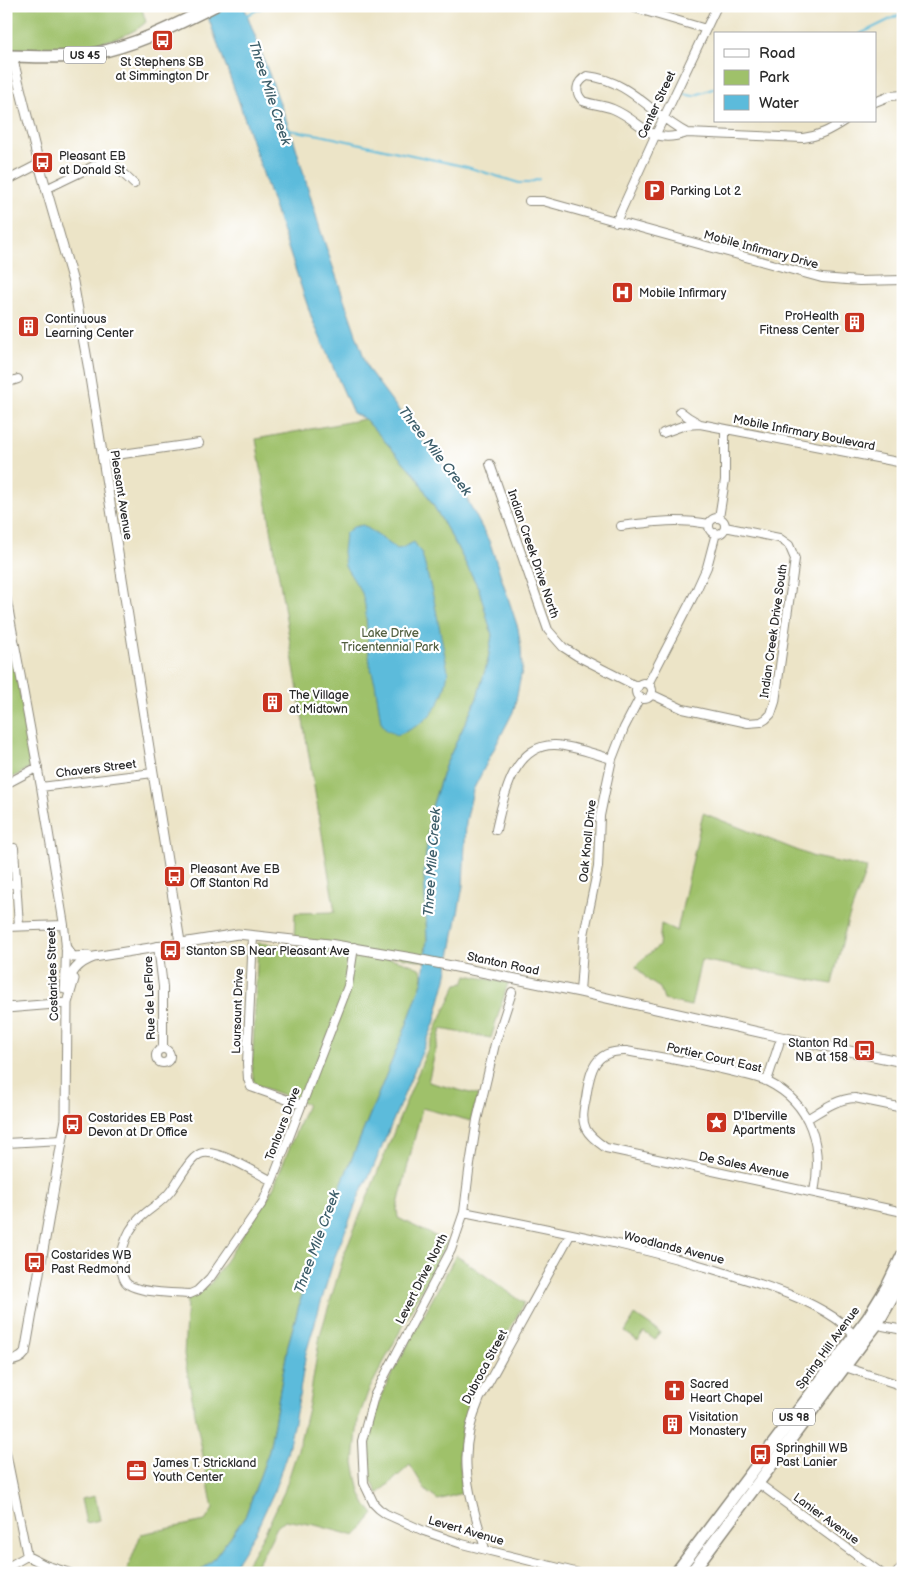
<svg xmlns="http://www.w3.org/2000/svg" width="909" height="1579" font-family="'Balsamiq Sans',sans-serif">
  <rect width="100%" height="100%" fill="#fff"/>
  <filter id="ink" filterUnits="userSpaceOnUse"><feTurbulence type="fractalNoise" baseFrequency=".02" numOctaves="2"/><feDisplacementMap in="SourceGraphic" scale="10" xChannelSelector="R" yChannelSelector="G"/><feConvolveMatrix kernelMatrix="1 2 1 2 8 2 1 2 1" color-interpolation-filters="sRGB"/></filter>
  <filter id="wash" filterUnits="userSpaceOnUse"><feTurbulence type="fractalNoise" baseFrequency=".0096" numOctaves="4" result="noise"/><feDisplacementMap in="SourceGraphic" scale="20" xChannelSelector="R" yChannelSelector="G"/><feGaussianBlur stdDeviation="1.12" result="paint"/><feColorMatrix in="noise" values="0 0 0 0 0 0 0 0 0 0 0 0 0 0 0 0 0 1.4 0 .05"/><feComposite in="paint" operator="in"/></filter>
  <g filter="url(#wash)">
    <rect width="100%" height="100%" fill="#ece4c7"/>
    <path fill="#9fc16a" stroke="#65764a" d="M6,6H141L146,22C120,48 42,51 6,50Z
      M365,419L417,477L455,543L479,589L492,635L488,660L477,698L445,766L430,813L424,875L427,939L424,961L294,940L295,913L335,912L256,439Z
      M6,619L33,764L32,767L6,781Z
      M703,813L814,857L867,868L847,923L832,984L701,960L691,1006L664,1000L660,988L649,981L636,967L639,962L659,946L661,924L677,931Z
      M258,943C291,946 325,949 358,953C380,956 402,959 421,969L423,980L405,1029L315,1248L288,1345L269,1451L245,1517L213,1560L198,1573H126L141,1534L205,1521L213,1509L184,1355L187,1300L211,1283L267,1199L274,1186L307,1104L257,1085L254,1082L252,1070Z
      M467,975L508,983L491,1038L441,1029L428,1082L478,1095L471,1121L422,1108L397,1209L398,1218L447,1242L368,1392L358,1420L354,1463L360,1492L366,1505L374,1514L355,1536L315,1525L285,1520L277,1527L265,1551L251,1573H239L251,1557L266,1530L284,1492L298,1449L309,1404L320,1335L345,1252L438,1024L457,984L464,983Z
      M456,1255L524,1303L473,1397L465,1417L459,1449L462,1493L438,1500L427,1492L410,1465L378,1494L370,1477L368,1455L373,1421L382,1393Z
      M635,1315L660,1332L655,1340L644,1332L638,1341L625,1332Z
      M95,1496L100,1520L86,1523L81,1499Z"/>
    <path fill="#5cbbdb" stroke="#447383" d="M204,6H244L295,144L320,229L368,369L418,436L459,484L490,543L518,628L521,648L522,670L514,710L473,790L466,822L463,886L446,979L434,1024L373,1168L360,1194L334,1259L306,1353L298,1403L287,1454L273,1494L256,1531L239,1558L227,1573H198L213,1560L245,1517L269,1451L288,1345L315,1248L405,1029L423,980L427,939L424,875L430,813L445,766L477,698L488,660L492,635L479,589L455,543L417,477L365,419L353,413L312,319L239,102Z
      M363,525L397,549L402,548L414,542L422,554L434,600L448,671C444,704 429,724 397,735L386,730L381,722L375,683L370,665L365,605L362,593L345,566L343,552L345,534L353,527Z"/>
    <g fill="none" stroke-linecap="round" stroke-linejoin="round">
      <path stroke="#5cbbdb" stroke-width="2" d="M245,16L265,6
        M860,34L903,13
        M684,94L693,96L715,88
        M289,130L320,135L467,167L519,183H528L539,179"/>
    </g>
  </g>
  <g filter="url(#ink)">
    <g fill="none" stroke-linecap="round" stroke-linejoin="round">
      <defs>
        <path id="minor" d="M628,6L706,29
          M587,76C630,80 652,115 687,133C648,146 644,122 613,109C603,105 593,105 583,101C574,92 576,82 587,76Z
          M875,102L890,96L903,95
          M687,133L803,138C819,136 830,130 844,121
          M6,181L39,164
          M46,189L104,161L112,163L134,184
          M529,201H543L822,278L859,281L903,280
          M616,222L655,136L717,6
          M6,383L18,379
          M680,411L688,417L700,424L903,463
          M663,433L685,425L700,424
          M102,457L199,443
          M490,464L548,630L563,647L577,656L638,687
          M719,518L725,480V429
          M709 526a8 8 0 1 1 16 0a8 8 0 1 1-16 0Z
          M621,526C652,522 678,518 709,524
          M6,596L41,787L64,925L66,948L65,986
          M636 691a8 8 0 1 1 16 0a8 8 0 1 1-16 0Z
          M648,684L697,589L707,567L716,533
          M651,694L683,709L748,723L761,722L766,719L771,714L775,702L795,559L789,545L779,538L725,527
          M6,784L38,767
          M41,787L153,773
          M496,830C503,799 513,744 555,745C574,746 594,754 612,759
          M14,848L19,926
          M6,884H16
          M6,927L64,925
          M253,936L247,1063L248,1079L251,1087L302,1105
          M158,946L163,987V1049
          M512,992L495,1044L487,1078L477,1120L469,1171L464,1212L451,1250L374,1396L362,1441L364,1483L374,1504L379,1509L386,1514L424,1531L462,1544L579,1573
          M580,992L584,935L598,867L600,816L606,787L612,759L624,728L640,697
          M156 1056a7 7 0 1 1 14 0a7 7 0 1 1-14 0Z
          M767,1081L779,1044
          M807,1119C822,1110 836,1099 855,1098L903,1108
          M6,1143L62,1140
          M272,1181C257,1173 220,1150 203,1153C190,1155 178,1183 169,1193C161,1203 149,1209 140,1218C125,1232 115,1262 125,1281C131,1293 176,1293 190,1294L197,1291L210,1278L263,1202L272,1181L348,986L354,947
          M814,1192C823,1146 812,1104 768,1082C760,1078 750,1076 742,1074C704,1064 665,1058 626,1051C594,1050 590,1070 586,1098C584,1108 581,1119 586,1129C590,1137 599,1143 606,1148L903,1212
          M464,1212C557,1231 651,1248 741,1278C773,1288 807,1299 835,1318C844,1324 850,1332 858,1338
          M874,1322L883,1326L903,1330
          M845,1367L903,1386
          M6,1452L27,1556L45,1565L70,1573
          M758,1483L881,1573
          M485,1549C469,1492 455,1456 480,1398L570,1235
          M6,1568L27,1556
          M897,1573L903,1565"/>
        <path id="tertiary" d="M12,56L39,164L73,282L88,365L180,942
          M66,948L73,957L88,956
          M65,989C71,972 77,963 94,957L238,934L329,944L412,958L580,992L781,1037L903,1062
          M6,1008L67,1003
          M6,1362C14,1360 20,1360 25,1353L66,1119L67,1003L74,979"/>
        <path id="primary" d="M6,56C34,56 64,59 91,54C135,46 174,26 214,6
          M676,1573L868,1318L887,1287L903,1254
          M691,1573L863,1342L877,1324L903,1279"/>
      </defs>
      <use href="#minor" stroke="#8c8879" stroke-width="10"/>
      <use href="#tertiary" stroke="#8c8879" stroke-width="11"/>
      <use href="#primary" stroke="#8c8879" stroke-width="14"/>
      <use href="#minor" stroke="#fff" stroke-width="8"/>
      <use href="#tertiary" stroke="#fff" stroke-width="9"/>
      <use href="#primary" stroke="#fff" stroke-width="11"/>
    </g>
  </g>
  <defs>
    <symbol id="bus-square" viewBox="-11 -11 22 22"><rect x="-9" y="-9" width="18" height="18" rx="4" fill="#c8321e" stroke="#fff"/><path d="M-5-6H5V4H4V6H2V4H-2V6H-4V4H-5ZM-3.5-4V0h7V-4ZM-3.5 1.2v1.5H-2V1.2ZM2 1.2v1.5H3.5V1.2Z" fill="#fff"/></symbol>
    <symbol id="parking-square" viewBox="-11 -11 22 22"><rect x="-9" y="-9" width="18" height="18" rx="4" fill="#c8321e" stroke="#fff"/><path d="M-3.5-5.5H1a3.5 3.5 0 0 1 0 7H-1V5.5H-3.5ZM-1-3.4V-.6H.8a1.4 1.4 0 0 0 0-2.8Z" fill="#fff"/></symbol>
    <symbol id="hospital-square" viewBox="-11 -11 22 22"><rect x="-9" y="-9" width="18" height="18" rx="4" fill="#c8321e" stroke="#fff"/><path d="M-5-5h3v3.5h4V-5h3V5h-3V1.5h-4V5h-3Z" fill="#fff"/></symbol>
    <symbol id="building-square" viewBox="-11 -11 22 22"><rect x="-9" y="-9" width="18" height="18" rx="4" fill="#c8321e" stroke="#fff"/><path d="M-4-6H4V6H1V3H-1V6H-4ZM-2.5-4.3h1.7v1.8h-1.7ZM.8-4.3h1.7v1.8H.8ZM-2.5-1h1.7V.8h-1.7ZM.8-1h1.7V.8H.8Z" fill="#fff"/></symbol>
    <symbol id="sight-square" viewBox="-11 -11 22 22"><rect x="-9" y="-9" width="18" height="18" rx="4" fill="#c8321e" stroke="#fff"/><path d="M0-6L1.8-2.2L6-1.7L2.9 1.2L3.7 5.4L0 3.3L-3.7 5.4L-2.9 1.2L-6-1.7L-1.8-2.2Z" fill="#fff"/></symbol>
    <symbol id="church-square" viewBox="-11 -11 22 22"><rect x="-9" y="-9" width="18" height="18" rx="4" fill="#c8321e" stroke="#fff"/><path d="M-1.2-6h2.4v3.5h3.3v2.4h-3.3V6h-2.4V-.1h-3.3v-2.4h3.3Z" fill="#fff"/></symbol>
    <symbol id="office-square" viewBox="-11 -11 22 22"><rect x="-9" y="-9" width="18" height="18" rx="4" fill="#c8321e" stroke="#fff"/><path d="M-6-3h4V-5.5h4V-3h4V5H-6ZM-1-4.5V-3h2v-1.5ZM-6 0V1H6V0Z" fill="#fff"/></symbol>
  </defs>
  <g fill-rule="evenodd">
    <use href="#bus-square" x="150" y="28" width="25" height="25"/>
    <use href="#bus-square" x="30" y="150" width="25" height="25"/>
    <use href="#parking-square" x="642" y="178" width="25" height="25"/>
    <use href="#hospital-square" x="610" y="280" width="25" height="25"/>
    <use href="#building-square" x="842" y="310" width="25" height="25"/>
    <use href="#building-square" x="16" y="314" width="25" height="25"/>
    <use href="#building-square" x="260" y="690" width="25" height="25"/>
    <use href="#bus-square" x="162" y="864" width="25" height="25"/>
    <use href="#bus-square" x="158" y="938" width="25" height="25"/>
    <use href="#bus-square" x="852" y="1038" width="25" height="25"/>
    <use href="#sight-square" x="704" y="1110" width="25" height="25"/>
    <use href="#bus-square" x="60" y="1112" width="25" height="25"/>
    <use href="#bus-square" x="22" y="1250" width="25" height="25"/>
    <use href="#church-square" x="662" y="1378" width="25" height="25"/>
    <use href="#building-square" x="660" y="1412" width="25" height="25"/>
    <use href="#bus-square" x="748" y="1442" width="25" height="25"/>
    <use href="#office-square" x="124" y="1458" width="25" height="25"/>
  </g>
  <g text-anchor="middle" dominant-baseline="central" stroke-width="4.5" stroke-linejoin="round" paint-order="stroke">
    <g fill="#fff" stroke="#6b6b6b" stroke-width="1">
      <rect x="64" y="46.5" width="42" height="17" rx="4"/>
      <rect x="773" y="1408.5" width="42" height="17" rx="4"/>
    </g>
    <g font-size="11" font-weight="bold" fill="#2b2b2b">
      <text x="85" y="55">US 45</text>
      <text x="794" y="1417">US 98</text>
    </g>
    <g font-size="12" fill="#2b2b2b" stroke="#fff" text-anchor="start">
      <text x="162" y="62" text-anchor="middle">St Stephens SB<tspan x="162" dy="14">at Simmington Dr</tspan></text>
      <text x="59" y="156">Pleasant EB<tspan x="59" dy="14">at Donald St</tspan></text>
      <text x="670" y="191">Parking Lot 2</text>
      <text x="639" y="293">Mobile Infirmary</text>
      <text x="839" y="316" text-anchor="end">ProHealth<tspan x="839" dy="14">Fitness Center</tspan></text>
      <text x="45" y="319">Continuous<tspan x="45" dy="14">Learning Center</tspan></text>
      <text x="289" y="695">The Village<tspan x="289" dy="14">at Midtown</tspan></text>
      <text x="190" y="869">Pleasant Ave EB<tspan x="190" dy="14">Off Stanton Rd</tspan></text>
      <text x="186" y="951">Stanton SB Near Pleasant Ave</text>
      <text x="848" y="1043" text-anchor="end">Stanton Rd<tspan x="848" dy="14">NB at 158</tspan></text>
      <text x="733" y="1116">D'Iberville<tspan x="733" dy="14">Apartments</tspan></text>
      <text x="88" y="1118">Costarides EB Past<tspan x="88" dy="14">Devon at Dr Office</tspan></text>
      <text x="51" y="1255">Costarides WB<tspan x="51" dy="14">Past Redmond</tspan></text>
      <text x="690" y="1384">Sacred<tspan x="690" dy="14">Heart Chapel</tspan></text>
      <text x="689" y="1417">Visitation<tspan x="689" dy="14">Monastery</tspan></text>
      <text x="776" y="1448">Springhill WB<tspan x="776" dy="14">Past Lanier</tspan></text>
      <text x="153" y="1463">James T. Strickland<tspan x="153" dy="14">Youth Center</tspan></text>
    </g>
    <g font-size="12" fill="#2b2b2b" stroke="#fff">
      <text transform="translate(657 105) rotate(-65)">Center Street</text>
      <text transform="translate(761 250) rotate(15)">Mobile Infirmary Drive</text>
      <text transform="translate(804 433) rotate(11)">Mobile Infirmary Boulevard</text>
      <text transform="translate(121 495) rotate(81)">Pleasant Avenue</text>
      <text transform="translate(533 554) rotate(71)">Indian Creek Drive North</text>
      <text transform="translate(774 631) rotate(-82)">Indian Creek Drive South</text>
      <text transform="translate(96 769) rotate(-7)">Chavers Street</text>
      <text transform="translate(588 841) rotate(-84)">Oak Knoll Drive</text>
      <text transform="translate(503 964) rotate(12)">Stanton Road</text>
      <text transform="translate(53 974) rotate(-92)">Costarides Street</text>
      <text transform="translate(150 998) rotate(-92)">Rue de LeFlore</text>
      <text transform="translate(238 1011) rotate(-88)">Loursaunt Drive</text>
      <text transform="translate(714 1058) rotate(13)">Portier Court East</text>
      <text transform="translate(283 1124) rotate(-69)">Tonlours Drive</text>
      <text transform="translate(744 1166) rotate(12)">De Sales Avenue</text>
      <text transform="translate(674 1248) rotate(14)">Woodlands Avenue</text>
      <text transform="translate(422 1279) rotate(-63)">Levert Drive North</text>
      <text transform="translate(828 1348) rotate(-54)">Spring Hill Avenue</text>
      <text transform="translate(485 1367) rotate(-62)">Dubroca Street</text>
      <text transform="translate(826 1519) rotate(36)">Lanier Avenue</text>
      <text transform="translate(466 1531) rotate(16)">Levert Avenue</text>
    </g>
    <g font-size="12" fill="#546041" stroke="#fff">
      <text x="390" y="633">Lake Drive<tspan x="390" dy="14">Tricentennial Park</tspan></text>
    </g>
    <g font-size="14" font-style="italic" fill="#3c5d69" stroke="#fff">
      <text transform="translate(270 93) rotate(72)">Three Mile Creek</text>
      <text transform="translate(435 451) rotate(52)">Three Mile Creek</text>
      <text transform="translate(432 862) rotate(-86)">Three Mile Creek</text>
      <text transform="translate(317 1242) rotate(-70)">Three Mile Creek</text>
    </g>
  </g>
  <rect width="909" height="1579" fill="none" stroke="#fff" stroke-width="25"/>
  <rect x="714" y="32" width="162" height="90" fill="#ffffff" stroke="#aaaaaa"/>
  <rect x="724" y="49" width="25" height="8" fill="#ffffff" stroke="#aaaaaa"/>
  <text x="759" y="58" font-size="15" fill="#2b2b2b">Road</text>
  <rect x="724" y="70" width="25" height="15" fill="#9fc16a" stroke="#aaaaaa"/>
  <text x="759" y="82" font-size="15" fill="#2b2b2b">Park</text>
  <rect x="724" y="95" width="25" height="15" fill="#5cbbdb" stroke="#aaaaaa"/>
  <text x="759" y="108" font-size="15" fill="#2b2b2b">Water</text>
</svg>
